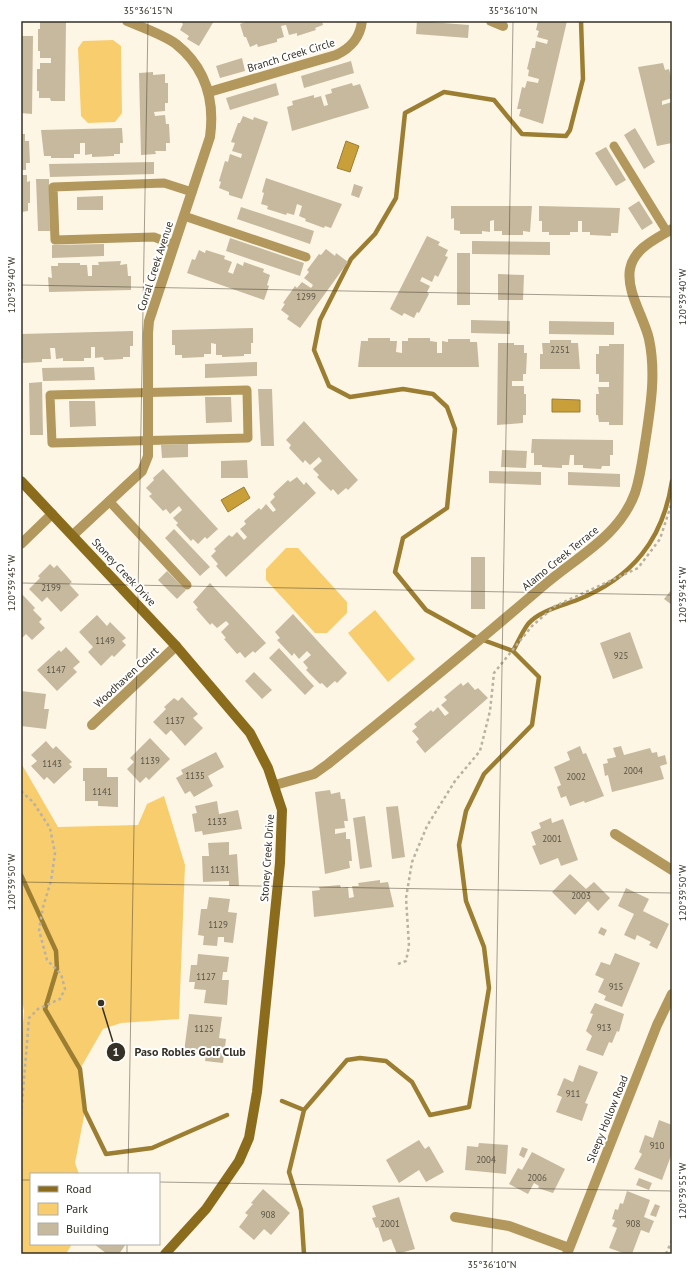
<svg xmlns="http://www.w3.org/2000/svg" width="693" height="1275" font-family="'PT Sans',sans-serif">
  <rect width="100%" height="100%" fill="#fef6e4"/>
  <path fill="#f8cd6e" d="M113,40L121,46L122,113L115,122L88,123L81,116L78,48L83,41Z
    M286,548H298L347,602V613L327,633H315L266,580V569Z
    M375,610L415,659L388,682L348,633Z
    M21,763L58,827L138,825L147,804L164,796L185,865L179,1019L121,1023L103,1029L80,1069L85,1111L75,1163L79,1174H31V1244H72L66,1254H21V1047L24,1011L21,996Z"/>
  <path fill="#c89f39" stroke="#9c7e33" d="M346,141L359,146L350,172L337,168Z
    M552,399L580,400V412H552Z
    M244,487L250,498L228,512L221,500Z"/>
  <g fill="none" stroke-linecap="round" stroke-linejoin="round">
    <path stroke="#9c7e33" stroke-width="4.5" d="M513,651C518,642 522,632 528,624C539,611 561,606 577,600C632,578 663,540 672,481
      M21,875L56,951L57,969L45,1009L80,1069L85,1111L106,1154L152,1148L227,1115
      M282,1101L304,1110
      M304,1254L301,1210L289,1172L304,1110L347,1060L360,1058L386,1061L412,1082L430,1115L469,1107L489,988L484,947L466,901L459,845L466,811L484,774L532,725L539,677L513,651L475,637L426,610L395,572L403,538L447,508L455,429L447,407L433,394L403,389L350,397L329,386L314,350L320,320L351,259L375,234L396,198L405,113L444,92L494,100L522,134L566,136L570,130L583,79L581,21"/>
  </g>
  <path fill="#c6b99d" d="M66,21L65,101H51L50,98H39V91H37V69H40V63H51V58H40V51H38V29H40V22Z
    M182,21H214L199,46L187,39L189,36L180,30L183,24L181,22Z
    M248,21H322L323,25L315,28L316,30L297,36V33L289,35L286,25L281,26L284,37L277,39V42L258,47L257,44L250,47L246,37H244L240,24Z
    M417,21L469,25L468,38L416,34Z
    M538,21H567L543,124L519,116L521,109H517L522,87L525,88L527,81L538,83L539,79L528,76L529,70L527,69L532,48H535L536,41L547,44L548,40L537,37L539,31L536,30Z
    M21,36H33L32,114L21,113Z
    M242,58L245,71L220,78L216,66Z
    M351,61L354,73L304,88L301,76Z
    M663,63L665,70L669,69L672,81V91H670L672,98L662,101V105L672,102V143L657,146L638,67Z
    M153,72V75L165,74V83H168V103H165V111L154,112L155,116L165,115L166,124H169L170,143H166V151H155L156,154L141,155L139,73Z
    M276,83L279,95L230,110L226,98Z
    M352,83L353,86L360,84L369,108L292,131L287,107L293,105L292,101L314,95V98L321,96L324,106L328,105L325,95L332,93L331,89Z
    M243,116L253,120L254,117L268,122L242,199L229,195V192L219,188L221,182L219,181L225,161L228,162L230,154L241,158L242,154L232,151L235,143L231,142L238,123H240Z
    M122,128L123,143H120V154H114V156L92,157V154L85,155V143H80V154H74V158H51V156H44L41,130Z
    M635,128L655,162L644,169L624,135Z
    M21,134H25V141H29L30,163H26V170H21Z
    M606,147L626,180L616,186L595,153Z
    M154,162V174L50,177L49,164Z
    M21,175H27V182L30,181V203H28V211L21,212Z
    M266,178L342,204L331,228L325,226L324,228L305,221L306,219L299,216L302,206L297,204L294,215L287,213L286,215L267,209L268,206L261,204L264,193L262,192Z
    M36,179H49L50,231H38Z
    M354,184L363,187L359,198L351,195Z
    M103,196V210H77V197Z
    M639,201L653,223L642,230L628,208Z
    M451,206H532L530,232L523,231V235H502V231H494V220L490,221V232L482,231V234H460V231L454,230V218L451,219Z
    M539,206L620,208L618,233H611V236L590,235V232H582V221H578V232H570V235H549V232H542V221H539Z
    M241,207L314,231L310,244L237,219Z
    M427,236L440,242L438,245L448,250L445,256L448,257L438,277L435,275L432,282L422,277L420,281L430,286L427,292L429,294L419,313L417,312L414,318L404,313L402,316L390,309Z
    M230,238L304,263L300,276L226,251Z
    M472,241L550,242V255L472,254Z
    M104,244V256L52,258V245Z
    M326,249L335,256L336,253L348,262L300,328L287,319L289,316L281,310L285,304L283,303L295,286L297,288L302,282L311,288L313,285L304,278L309,272L307,270L319,254L321,255Z
    M199,250L205,253L206,250L225,256L224,259L232,262L228,272L233,274L237,263L243,266L244,262L264,269L263,272L270,275L267,285L269,286L264,300L187,273L192,259L195,260Z
    M457,253H470V305H457Z
    M121,261L120,265L127,264L128,276H131V290L49,292L48,277L52,278L51,266H58V263H80V265H87L88,276H92V265H99L98,262Z
    M498,274L524,275L523,300H498Z
    M471,320L510,321V334L471,333Z
    M549,321L614,322V335L549,334Z
    M253,328V343H251V354H244V356L222,357V355H216V344L211,343V354H204V357L182,358V355H175V345H172V330Z
    M133,331V346H130V357H123V359L104,360L103,357L95,358V347H91V358H84V361H63V358L56,359L55,348H50L51,359H42V362L23,363V359H21V334Z
    M368,338H390V341H397L396,352L402,353V341H408V338H430V341L437,342V353H442V341L448,342V339H470V342H477L479,367H358L361,341H368Z
    M550,340H571V343H578L580,369H540V354H543L542,343H550Z
    M498,343H514V345H524V353H527L526,374H523V381H512V386H524V394H526V415H523V423L497,425Z
    M609,344H624L623,425H609V422H599L598,415H596V394H599L598,387H609V382H599V374H596V354H599V346H609Z
    M257,362V376L205,378V364Z
    M94,367L95,380L43,381L42,368Z
    M42,382L43,435H30L29,383Z
    M258,389H272L274,446H261Z
    M205,397H231L232,422L206,423Z
    M69,401H95L96,426L70,427Z
    M304,421L358,480L348,490L346,488L338,495L333,489L331,491L317,477L319,475L313,469L322,461L319,457L310,465L305,460L303,463L289,448L291,445L286,440Z
    M532,439L613,440V455H610V466H602L601,469L583,468V465H574V455H570L569,465H562V468L542,467V465H534V453H531Z
    M188,444V457L162,458L161,445Z
    M502,450L527,451L526,468L501,467Z
    M247,460L248,478H221V461Z
    M163,469L218,529L207,539L205,537L198,544L193,539L191,541L176,525L178,523L173,518L182,510L179,506L170,514L166,509L163,511L149,496L152,494L146,488L154,480L153,478Z
    M489,471L541,472V485L489,483Z
    M568,472L620,474V487L568,485Z
    M297,477L304,485L306,482L316,493L226,577L216,566L218,564L211,556L216,551L214,549L229,535L232,537L237,532L244,540L247,537L240,529L246,524L244,521L259,508L261,510L266,504L273,512L276,510L270,502L275,497L273,494L288,480L290,482Z
    M174,529L210,567L200,576L165,538Z
    M471,557H485V609H471Z
    M50,564L54,568L57,565L72,582L69,584L79,595L61,612L47,597L42,602L29,589L40,578L38,576Z
    M167,571L186,590L177,599L158,580Z
    M210,583L266,643L255,653L253,651L245,658L240,652L237,654L224,639L226,638L221,632L229,624L226,621L217,628L212,623L210,625L196,609L198,608L193,602Z
    M672,589V605L664,599Z
    M21,593L35,608L33,610L42,619L39,622L45,628L32,640L26,634L21,639Z
    M293,614L347,673L337,683L335,681L327,688L322,683L320,684L306,670L308,668L303,662L311,655L307,651L299,659L294,653L292,656L277,640L280,638L275,632Z
    M97,615L107,626L110,622L126,638L122,641L126,645L114,657L112,655L101,666L88,652L93,647L79,632Z
    M630,632L643,668L613,679L600,643Z
    M66,647L80,662L73,668L77,672L57,691L37,670L59,650L61,652Z
    M279,648L314,686L305,695L269,658Z
    M254,672L272,690L262,699L245,681Z
    M468,682L475,690L478,688L488,698L425,753L416,742L419,739L412,731L417,727L414,724L431,710L433,712L438,707L445,716L449,713L441,705L447,700L444,697L461,683L463,686Z
    M21,691L46,694L44,709H49L46,729L21,726Z
    M182,697L198,714L193,718L203,728L185,746L171,730L166,735L153,722L166,709L164,707L174,698L178,701Z
    M150,738L170,759L149,780L146,777L140,783L127,769L134,762L130,758Z
    M46,741L53,749L56,746L72,762L69,764L72,767L54,784L47,777L44,780L31,766L37,761L31,755Z
    M580,746L583,754L586,753L604,796L585,803L584,801L570,806L566,796L561,798L557,787L561,785L554,767L570,760L567,752Z
    M621,746L624,755L650,748L652,753L657,752L658,757L665,755L667,764L660,766L664,779L612,792L608,775L605,776L603,764L608,763L607,759L616,757L613,748Z
    M216,752L224,767L208,776L213,786L194,797L190,791L185,794L176,778L183,774L181,770Z
    M83,768H107V777H118V807L98,806V801H85V781H83Z
    M330,790L331,794L340,792L341,799H345L348,821H344L345,828L335,829V834L346,832V839H350L352,861H349L350,868L325,874L315,792Z
    M217,801L219,814L238,810L242,829L203,835L202,831L195,832L192,814L197,813L195,806Z
    M398,806L405,857L392,859L386,807Z
    M365,816L372,867L360,869L353,818Z
    M551,818L552,823L563,819L578,860L561,866L558,858L540,865L532,846L536,845L531,832L541,828L539,823Z
    M229,842V855L237,854L239,886H229V881L203,882L202,856H209L208,843Z
    M570,874L586,889L594,882L610,898L598,911L588,901L575,915L552,892Z
    M380,880V883L388,882L394,907L314,917L312,891L320,890L319,887L340,885L341,888L348,887L349,898L354,897L352,886H359L358,883Z
    M626,888L649,899L643,911L669,924L657,949L649,945L651,942L637,935L635,940L624,935L634,914L618,906Z
    M209,897L230,899L228,912L237,913L233,943L224,942V937H218L217,946L203,945L204,936L198,935L201,909H207Z
    M601,927L607,930L604,936L598,933Z
    M615,953L640,963L622,1007L604,1000L606,996L598,992L604,979L595,975L601,962L610,965Z
    M198,954L229,957L227,972H223L222,980H229L227,1005L204,1003L206,990L194,989L195,982H189L191,965H197Z
    M595,1003L624,1014L619,1032L617,1031L612,1043L609,1042L603,1056L586,1050L592,1036L586,1031L593,1014L590,1013Z
    M189,1014L222,1017L219,1038L226,1039L223,1063L205,1061L206,1055L184,1052Z
    M579,1065L598,1072L585,1103L588,1104L582,1121L556,1112L562,1097L557,1095L564,1078L573,1082Z
    M659,1120L672,1125V1153L662,1180L634,1169L642,1154L639,1152L645,1135L653,1138Z
    M419,1140L425,1149L429,1146L444,1172L426,1182L419,1170L399,1183L386,1160Z
    M479,1143L508,1145L506,1174L465,1170L467,1146L478,1147Z
    M522,1147L528,1149L524,1158L519,1155Z
    M532,1152L565,1169L553,1193L538,1188L539,1186L534,1183L528,1194L509,1184L518,1168L522,1170Z
    M639,1178L652,1183L649,1190L636,1185Z
    M263,1189L290,1213L271,1235L264,1229L254,1240L239,1227L248,1215L245,1213L253,1204L251,1203Z
    M627,1191L650,1200L644,1217L654,1221L649,1233L641,1230L632,1254H626L609,1248L617,1228L612,1226L615,1220L612,1219L615,1209L618,1210L620,1203L623,1204Z
    M399,1197L415,1249L397,1254L391,1239L383,1242L378,1227L376,1228L372,1218L376,1217L372,1206Z
    M655,1204L660,1206L656,1217L650,1215Z
    M94,1244H126L119,1254H107Z"/>
  <g fill="none" stroke-linecap="round" stroke-linejoin="round">
    <path stroke="#b9b2a2" stroke-width="2.5" stroke-dasharray="3 3" stroke-linecap="butt" d="M21,791L33,802L50,828L55,853L51,881L43,907L39,930L47,960L61,974L65,989L60,999L38,1009L29,1018L21,1116
      M398,964L406,961L409,946L406,898L412,862L427,826L455,781L480,751L490,711L494,673L532,626L555,606L638,568L660,539L672,502
      M666,1254L672,1240"/>
    <path stroke="#b3985e" stroke-width="9" d="M614,146L667,232
      M184,216L306,257
      M174,245L154,237L55,240L53,187L164,183L192,192
      M247,390L248,438L52,443L50,395Z
      M109,501L187,585"/>
    <path stroke="#b3985e" stroke-width="10" d="M491,21L503,26
      M209,92L336,55C351,48 360,38 362,21
      M73,535L142,471L148,456V333L149,321L210,137C215,100 206,68 176,44C164,35 141,27 127,21
      M21,544L52,514
      M92,725L176,646
      M275,785L314,774L328,764C400,706 472,647 543,586C576,557 619,537 635,493C641,475 643,455 646,437C651,404 656,372 649,339C644,317 626,292 630,269C634,248 656,239 672,229
      M615,834L672,870
      M455,1217L509,1226L569,1248
      M567,1254L657,1025L672,994"/>
    <path stroke="#8b6c1c" stroke-width="10" d="M21,481L176,646L250,733L268,768L282,810L280,863L257,1092L249,1138L239,1161L206,1209L165,1254"/>
  </g>
  <path fill="none" stroke="#363126" stroke-width="1" stroke-opacity="0.45" d="M21,285L672,297M21,583L672,595M21,882L672,893M128,1174L148,21M21,1180H31M159,1182L672,1191M127,1254V1244M492,1254L513,21"/>
  <g text-anchor="middle" dominant-baseline="central" stroke-width="4" stroke-linejoin="round" paint-order="stroke">
    <g font-size="9" fill="#5a5344">
      <text x="306" y="296">1299</text>
      <text x="560" y="349">2251</text>
      <text x="51" y="587">2199</text>
      <text x="105" y="640">1149</text>
      <text x="621" y="655">925</text>
      <text x="56" y="669">1147</text>
      <text x="175" y="720">1137</text>
      <text x="150" y="760">1139</text>
      <text x="52" y="763">1143</text>
      <text x="633" y="770">2004</text>
      <text x="195" y="775">1135</text>
      <text x="576" y="776">2002</text>
      <text x="102" y="791">1141</text>
      <text x="217" y="821">1133</text>
      <text x="552" y="838">2001</text>
      <text x="220" y="869">1131</text>
      <text x="581" y="895">2003</text>
      <text x="218" y="924">1129</text>
      <text x="206" y="976">1127</text>
      <text x="616" y="986">915</text>
      <text x="604" y="1027">913</text>
      <text x="204" y="1028">1125</text>
      <text x="573" y="1093">911</text>
      <text x="657" y="1145">910</text>
      <text x="486" y="1159">2004</text>
      <text x="537" y="1177">2006</text>
      <text x="268" y="1214">908</text>
      <text x="390" y="1223">2001</text>
      <text x="633" y="1223">908</text>
    </g>
    <g font-size="11" fill="#363126" stroke="#fff">
      <text transform="translate(291 55) rotate(-17)">Branch Creek Circle</text>
      <text transform="translate(155 266) rotate(-72)">Corral Creek Avenue</text>
      <text transform="translate(560 558) rotate(-39)">Alamo Creek Terrace</text>
      <text transform="translate(124 572) rotate(47)">Stoney Creek Drive</text>
      <text transform="translate(126 677) rotate(-43)">Woodhaven Court</text>
      <text transform="translate(267 858) rotate(-86)">Stoney Creek Drive</text>
      <text transform="translate(607 1119) rotate(-68)">Sleepy Hollow Road</text>
    </g>
  </g>
  <path fill="none" stroke="#363126" stroke-width="1.5" d="M101 1003L116 1052"/>
  <g fill="#363126" stroke="#fff" stroke-width="1.5">
    <circle cx="101" cy="1003" r="4"/>
    <circle cx="116" cy="1052" r="10"/>
  </g>
  <g font-size="12" text-anchor="middle" font-weight="bold" fill="#fff">
    <text x="116" y="1056">1</text>
  </g>
  <g font-size="12" text-anchor="middle" font-weight="bold" fill="#363126" stroke="#fff" stroke-width="4" stroke-linejoin="round" paint-order="stroke">
    <text x="190" y="1056">Paso Robles Golf Club</text>
  </g>
  <rect width="693" height="1275" fill="none" stroke="#ffffff" stroke-width="44"/>
  <rect x="30" y="1173" width="130" height="72" fill="#ffffff" stroke="#afada8"/>
  <rect x="38" y="1186" width="20" height="6" fill="#8b6c1c" stroke="#afada8"/>
  <text x="66" y="1193" font-size="12" fill="#363126">Road</text>
  <rect x="38" y="1203" width="20" height="12" fill="#f8cd6e" stroke="#afada8"/>
  <text x="66" y="1213" font-size="12" fill="#363126">Park</text>
  <rect x="38" y="1223" width="20" height="12" fill="#c6b99d" stroke="#afada8"/>
  <text x="66" y="1233" font-size="12" fill="#363126">Building</text>
  <rect x="22" y="22" width="649" height="1231" fill="none" stroke="#363126" stroke-width="1.5"/>
  <g font-size="10" text-anchor="middle" fill="#363126">
    <text x="148" y="14">35°36'15"N</text>
    <text x="513" y="14">35°36'10"N</text>
    <text transform="translate(11 285) rotate(-90)" y="4">120°39'40"W</text>
    <text transform="translate(682 297) rotate(-90)" y="4">120°39'40"W</text>
    <text transform="translate(11 583) rotate(-90)" y="4">120°39'45"W</text>
    <text transform="translate(682 595) rotate(-90)" y="4">120°39'45"W</text>
    <text transform="translate(11 882) rotate(-90)" y="4">120°39'50"W</text>
    <text transform="translate(682 893) rotate(-90)" y="4">120°39'50"W</text>
    <text transform="translate(682 1191) rotate(-90)" y="4">120°39'55"W</text>
    <text x="492" y="1268">35°36'10"N</text>
  </g>
</svg>
